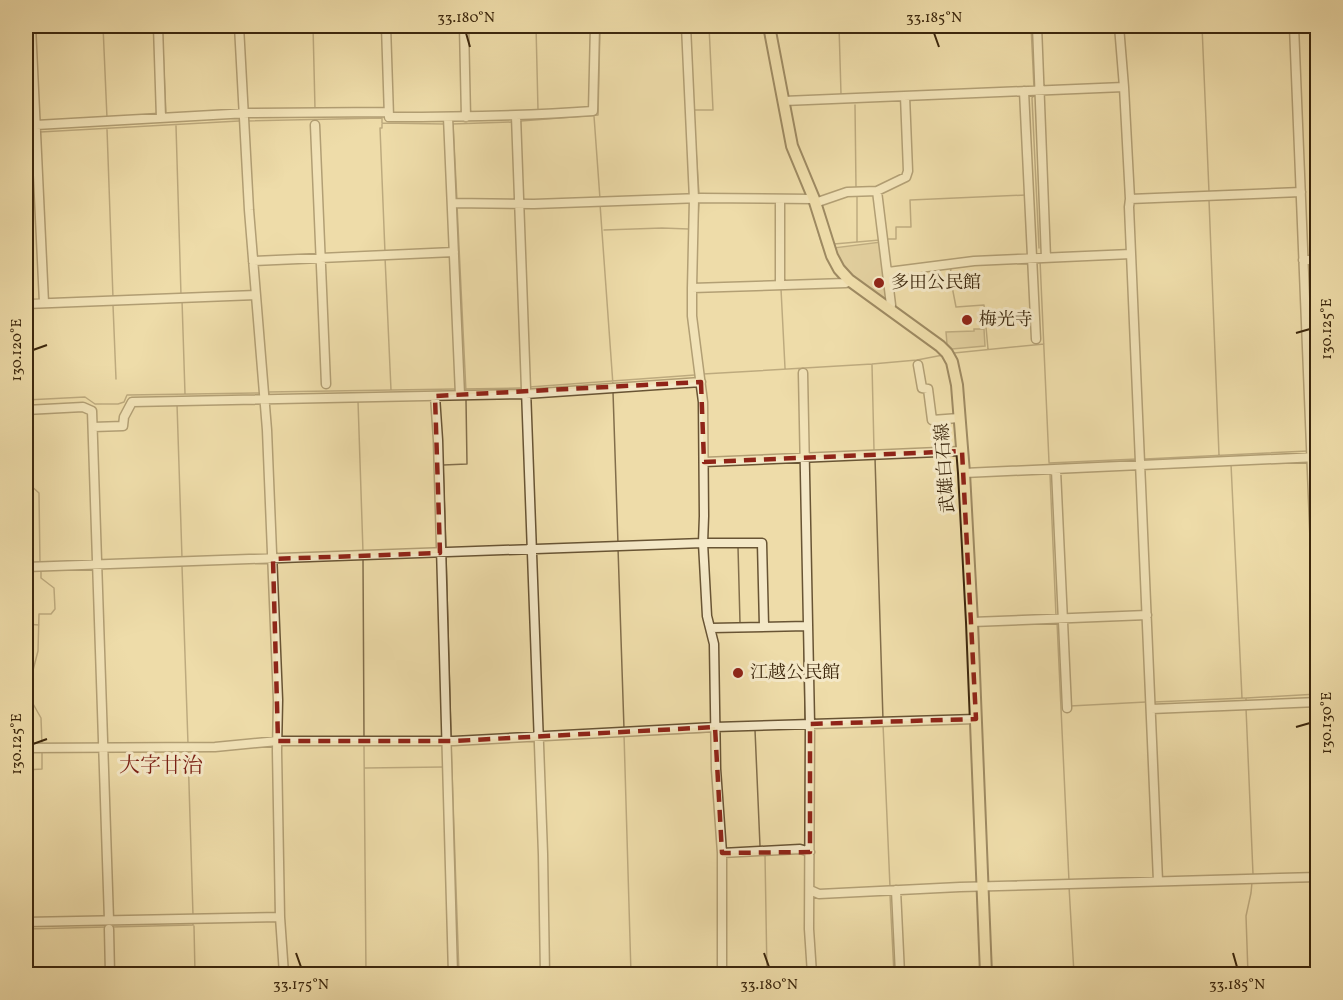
<svg xmlns="http://www.w3.org/2000/svg" width="1343" height="1000" font-family="Vollkorn,'Noto Serif JP',serif">
  <rect width="100%" height="100%" fill="#eedca9"/>
  <filter id="stains"><feTurbulence type="fractalNoise" baseFrequency=".00333" numOctaves="4"/><feColorMatrix values="0 0 0 0 .2 0 0 0 0 .09 0 0 0 0 .02 0 0 0 .5 -.17"/></filter>
  <radialGradient id="worn" r=".72"><stop offset=".6" stop-color="#630" stop-opacity="0"/><stop offset="1" stop-color="#630" stop-opacity=".3"/></radialGradient>
  <path fill="#d0bd8e" stroke="#86724e" stroke-width="1.5" d="M881,242L887,304C863,286 845,277 833,248Z
    M974,329H984L985,346L952,349L947,344L946,332L974,331Z"/>
  <g fill="none" stroke-linecap="round" stroke-linejoin="round">
    <path stroke="#826e4b" stroke-width="1.5" d="M103,26L107,118
      M162,26L166,115
      M313,26L315,109
      M460,26V38
      M536,26L538,110
      M839,26L841,94
      M1031,26L1034,88
      M1202,26L1209,192
      M1034,95L1032,98L1039,248
      M855,105L856,188
      M694,110H713L709,26
      M594,116L600,199
      M247,121L382,118V123L444,124
      M521,121L598,115L600,26
      M382,124V128H380L385,253
      M452,124L513,122
      M453,124L457,201
      M176,126L181,295
      M107,129L113,298
      M40,132L239,121
      M26,133L33,132
      M695,136L699,194
      M857,196V242
      M1209,200L1219,455
      M600,204L613,385
      M457,205L466,392
      M812,210L822,245L824,244
      M698,218L699,202
      M604,230L662,228L689,229
      M885,239H896V227H911L910,200L1026,195
      M834,244L880,240
      M385,257L391,390
      M1040,260L1049,462
      M951,268L950,276L956,307L984,305L988,349
      M781,289L785,368
      M182,300L185,394
      M113,305L116,379
      M954,353L1044,344
      M872,365L874,450
      M799,369V385
      M703,374L872,364L917,360L943,355
      M529,387L695,375
      M463,389L521,388
      M268,392L455,389
      M613,392L618,544
      M26,400L85,397L95,404H118L124,402L127,395L260,393
      M358,401L363,552
      M177,404L182,558
      M26,443L29,484L39,493L40,564
      M875,458L883,720
      M1145,459L1308,451
      M1049,463L1137,459
      M1231,464L1242,698
      M1050,474L1056,616
      M738,547L740,623H762
      M618,548L624,729
      M446,549L443,465L467,464L466,400
      M446,554L451,738
      M363,560L364,738
      M182,566L188,744
      M41,569V578L54,588L55,609L51,614H39L38,651L32,674V702L41,718L42,746
      M1057,622L1069,881
      M766,623H777
      M26,624L39,625
      M804,645L805,721
      M1246,700V698L1318,694
      M1154,702L1245,698
      M1070,706L1146,702
      M1246,708L1253,874
      M883,724L890,887
      M777,729H805
      M755,730L760,846
      M720,731L745,730
      M624,734L631,974
      M624,736L712,732
      M451,743L459,974
      M364,746L366,974
      M188,752L193,915
      M365,768L444,767
      M26,770L42,769V750
      M765,855L767,974
      M1069,886L1074,974
      M890,895L894,974
      M194,926L195,974
      M111,927L193,925V923
      M26,929L106,927
      M1248,974L1246,916L1251,893L1252,882"/>
    <defs>
      <path id="minor" d="M31,26L44,303
        M158,26L161,118
        M239,26L249,210L267,430L278,700L277,751L280,917L284,974
        M386,26L389,117C457,117 525,116 593,111L595,26
        M464,26L466,117
        M686,26L694,199L692,288V316L703,402L704,516L703,543L707,616L714,644L716,769L722,853V974
        M1037,26L1046,258
        M1119,26L1124,87L1130,199L1129,207L1158,881
        M1294,26L1318,620
        M1024,91L1036,339
        M784,101L1124,87
        M516,116L543,854L545,974
        M448,117L460,395
        M36,125L248,113L388,112
        M315,125L326,384
        M877,191L891,305L890,310
        M1130,199L1301,192
        M452,203L534,204L701,198L814,199
        M815,203L847,192L877,191L906,177L908,171L905,96
        M1303,260H1318
        M253,261L454,252
        M888,272L974,261L1131,254
        M780,285V199
        M692,288L846,283L849,280
        M26,304L256,295
        M918,365L922,388L928,389L932,420L959,418
        M803,373L810,724L809,929L812,974
        M435,396L438,440L453,974
        M26,410L83,407L92,411L109,920
        M93,427L123,426L124,417L132,402L526,394L701,382
        M704,462L962,451
        M1056,470L1067,708
        M964,473L1318,457
        M26,567L703,543H762L764,626
        M972,622L1147,615
        M711,628L807,626
        M1151,709L1318,702
        M26,748L215,747L278,741H454L715,727L976,719
        M722,853L800,849L810,852
        M810,890L819,894L960,887L1318,877
        M896,890L900,974
        M26,922L280,917
        M109,929L110,974"/>
      <path id="major" d="M769,26L792,146L814,199L832,256L839,269L849,280L940,346L947,353L952,362L957,385L964,473L972,622L986,974"/>
    </defs>
    <use href="#minor" stroke="#685434" stroke-width="11"/>
    <use href="#major" stroke="#3c270d" stroke-width="14"/>
    <use href="#minor" stroke="#f4e8c7" stroke-width="8"/>
    <use href="#major" stroke="#eedca9" stroke-width="10"/>
  </g>
  <path d="M0 0H1343V1000H0ZM701,382L704,462L962,451L976,719L810,724V852L722,853L715,727L454,741H278L273,559L440,553L435,396Z" fill="#eedca9" fill-opacity=".55" fill-rule="evenodd"/>
  <path fill="none" stroke="#8f2418" stroke-width="4.5" stroke-dasharray="12 8" stroke-linejoin="round" d="M701,382L704,462L962,451L976,719L810,724V852L722,853L715,727L454,741H278L273,559L440,553L435,396Z"/>
  <path fill="none" stroke="#3c270d" stroke-width="2" d="M466,33L470,47M934,33L939,47M1296,333L1310,329M33,350L47,345M1296,727L1310,723M33,744L47,739M296,953L301,967M764,953L769,967M1233,953L1237,967"/>
  <g fill="#8f2418" stroke="#f4e8c7" stroke-width="2">
    <circle cx="879" cy="283" r="6"/>
    <circle cx="967" cy="320" r="6"/>
    <circle cx="738" cy="673" r="6"/>
  </g>
  <g text-anchor="middle" dominant-baseline="central" stroke-width="6" stroke-linejoin="round" paint-order="stroke">
    <g font-size="18" fill="#3c270d" stroke="#f4e8c7" text-anchor="start">
      <text x="891" y="283">多田公民館</text>
      <text x="979" y="320">梅光寺</text>
      <text x="750" y="673">江越公民館</text>
    </g>
    <g font-size="18" fill="#3c270d" stroke="#f4e8c7">
      <text transform="translate(946 468) rotate(-94)">武雄白石線</text>
    </g>
    <g font-size="21" fill="#7a1f14" stroke="#f4e8c7">
      <text x="161" y="766">大字廿治</text>
    </g>
  </g>
  <rect width="1343" height="1000" fill="none" stroke="#eedca9" stroke-width="66"/>
  <rect x="33" y="33" width="1277" height="934" fill="none" stroke="#3c270d" stroke-width="2"/>
  <g font-size="15" text-anchor="middle" fill="#3c270d">
    <text x="466" y="22">33.180°N</text>
    <text x="934" y="22">33.185°N</text>
    <text transform="translate(1326 329) rotate(-90)" y="5">130.125°E</text>
    <text transform="translate(16 350) rotate(-90)" y="5">130.120°E</text>
    <text transform="translate(1326 723) rotate(-90)" y="5">130.130°E</text>
    <text transform="translate(16 744) rotate(-90)" y="5">130.125°E</text>
    <text x="301" y="989">33.175°N</text>
    <text x="769" y="989">33.180°N</text>
    <text x="1237" y="989">33.185°N</text>
  </g>
  <rect width="100%" height="100%" filter="url(#stains)"/>
  <rect width="100%" height="100%" fill="url(#worn)"/>
</svg>
